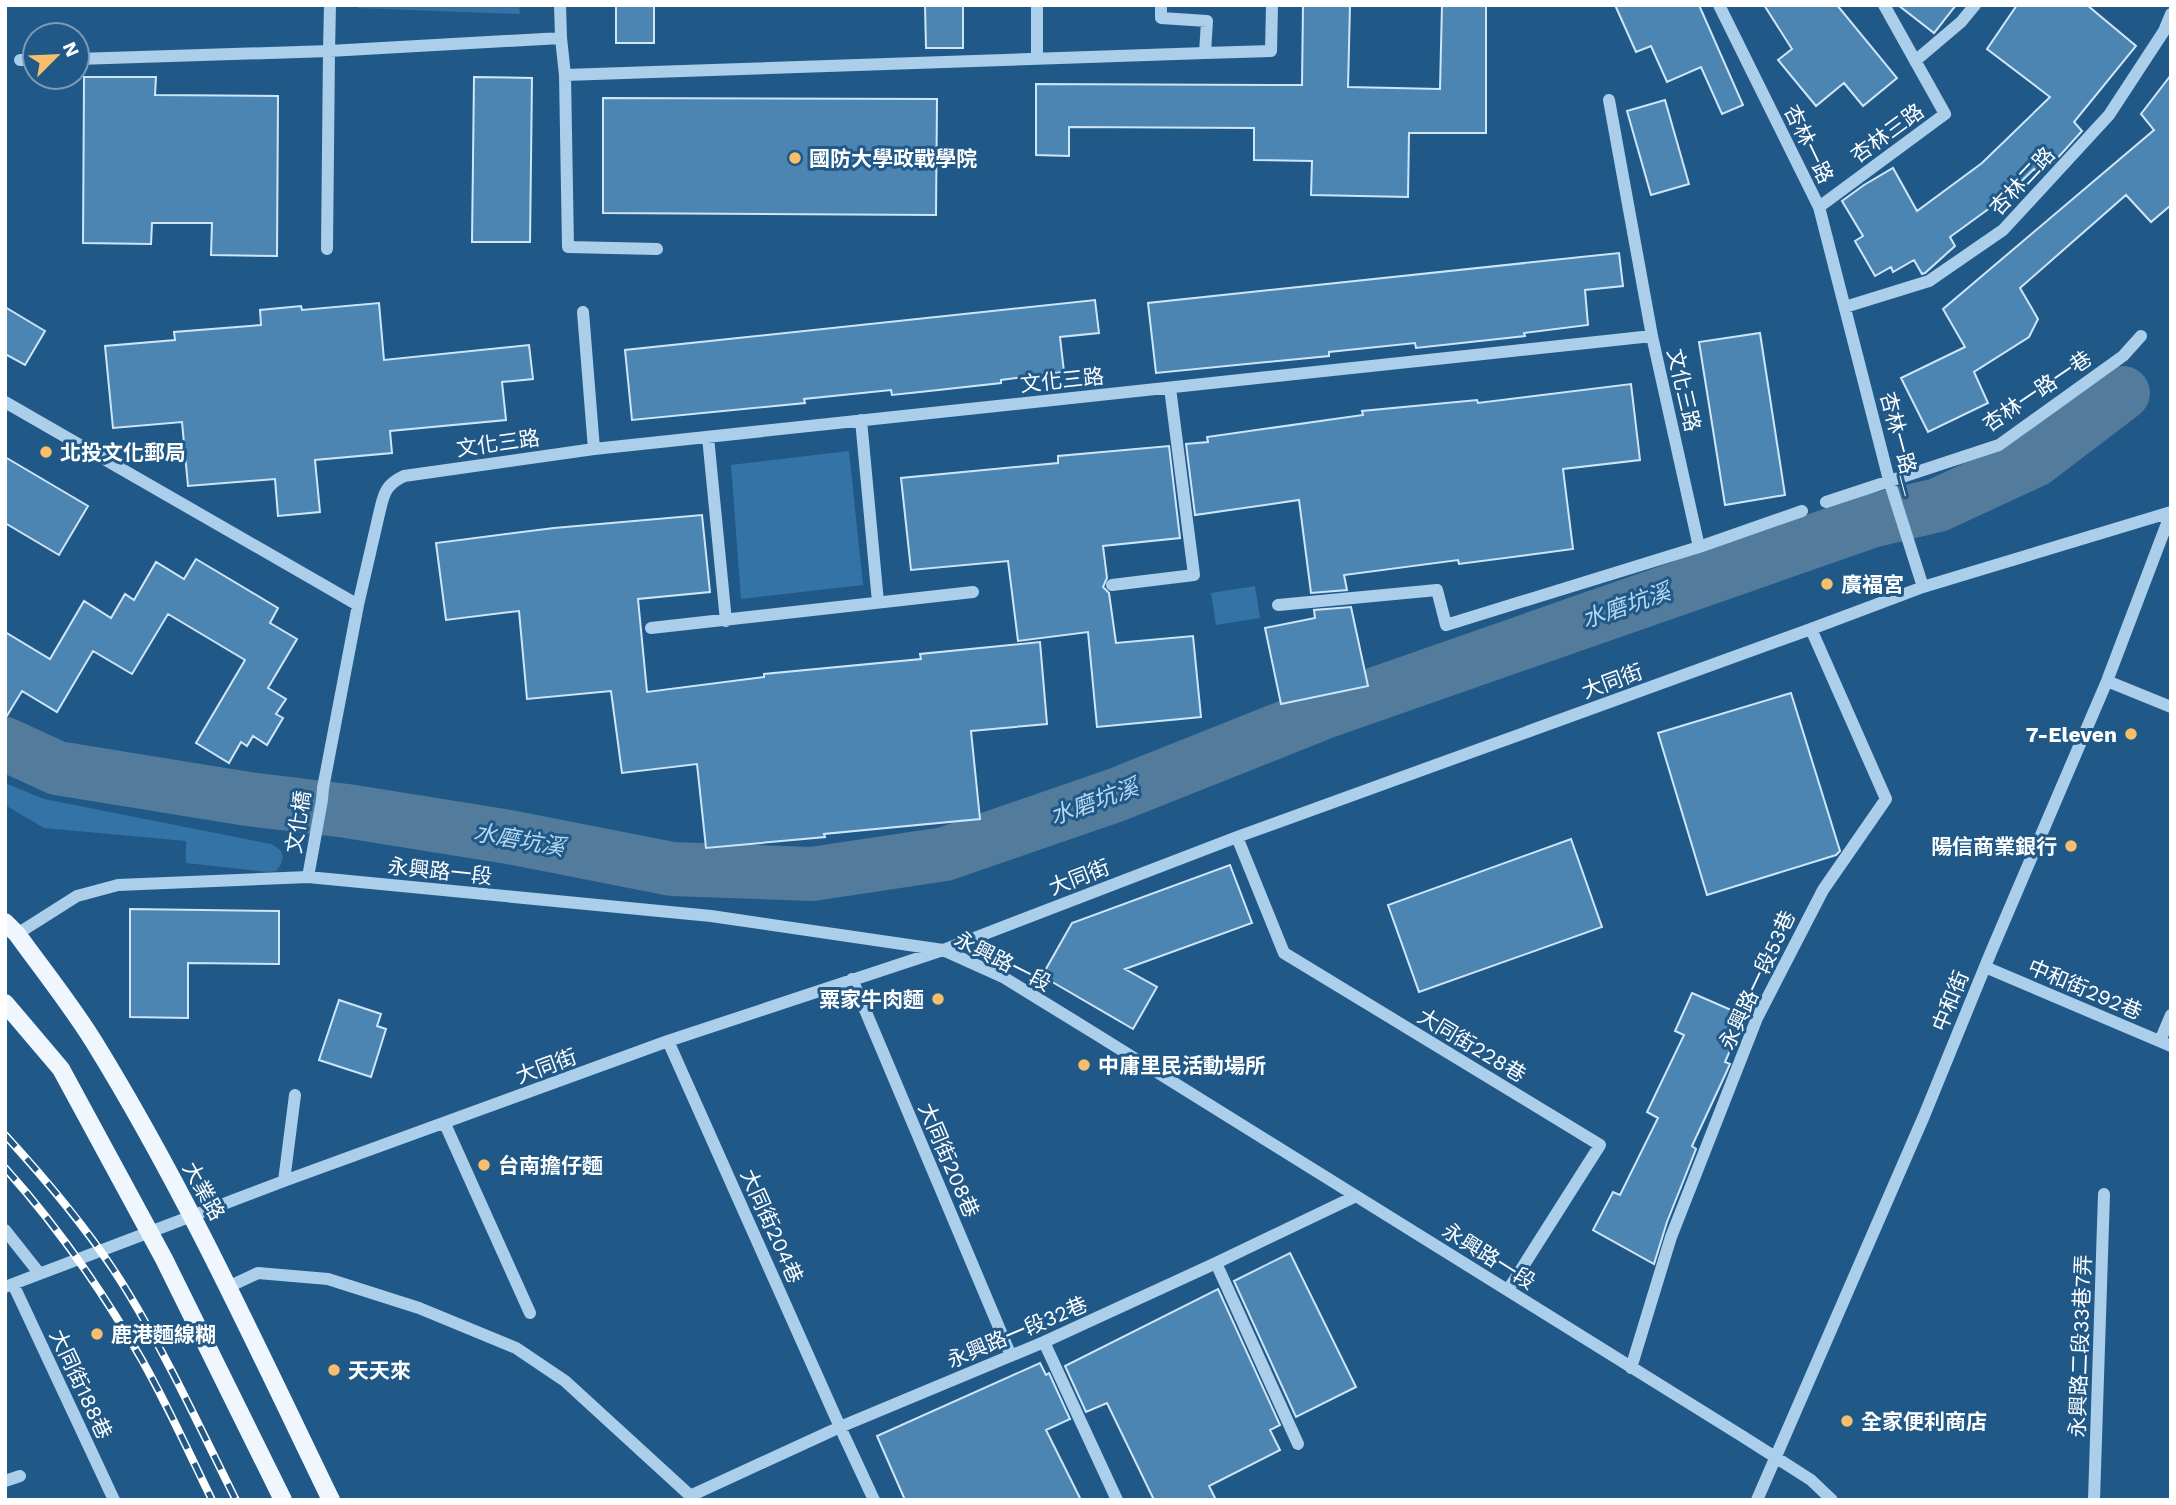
<svg xmlns="http://www.w3.org/2000/svg" width="2176" height="1505" font-family="'Work Sans','Noto Sans TC',sans-serif">
  <rect width="100%" height="100%" fill="#205988"/>
  <path fill="#3473a5" d="M358,5H519L520,14L358,8Z
    M849,451L863,585L741,599L731,465Z
    M1255,586L1260,618L1216,625L1211,593Z
    M5,783L44,799L271,844C285,851 286,858 276,871L268,872L186,863V841L44,828L5,805Z"/>
  <g fill="none" stroke-linecap="round" stroke-linejoin="round">
    <path stroke="#527b9c" stroke-width="54" d="M5,744L57,768L248,799L347,811L509,837L672,869L812,874L945,854L1116,795L1327,711L1871,521L1938,505L2035,460L2123,393"/>
  </g>
  <path fill="#4d85b2" stroke="#cfe6f8" stroke-width="2" d="M616,5H654V43H616Z
    M925,5H963V48H926Z
    M1303,5H1350L1348,87L1440,89L1442,5H1486V133H1409L1408,197L1311,195L1312,161L1254,160V128L1069,127V156L1036,155V84L1302,85Z
    M1615,5H1699L1743,105L1722,114L1701,67L1667,82L1651,46L1636,52Z
    M1764,5H1837L1897,78L1863,106L1844,83L1816,106L1778,60L1792,49Z
    M1898,5H1956L1934,33Z
    M2017,5H2087L2136,46L2074,122L2082,131L2054,162L2038,173L2034,169L2005,197L1950,237L1955,246L1925,273L1922,274L1914,260L1893,272L1891,267L1875,276L1855,241L1863,236L1842,201L1864,185L1893,168L1917,211L1982,163L2050,97L1987,49Z
    M2171,75V205L2151,222L2126,195L2020,288L2038,319L2029,337L1974,372L1988,403L1928,432L1901,378L1965,347L1943,309L2154,130L2141,114Z
    M84,77H156L155,95L278,96L277,256L211,255L212,223H152L151,244L83,243Z
    M474,77L532,78L530,242H472Z
    M603,98L937,99L936,215L603,213Z
    M1665,100L1689,184L1651,195L1627,111Z
    M1619,253L1623,286L1585,290L1588,325L1524,333L1525,336L1416,348L1415,343L1329,352V356L1156,373L1148,303Z
    M1095,300L1099,333L1060,337L1064,372L1001,380V383L920,392L892,395L891,390L804,399L805,403L632,420L625,350Z
    M379,303L384,360L529,345L533,379L502,382L506,420L390,431L392,453L315,460L320,512L278,516L275,479L188,486L182,422L113,428L105,346L175,340L174,332L261,325L260,310L301,306L302,310Z
    M5,307L45,331L25,365L5,354Z
    M1760,333L1785,495L1725,505L1699,342Z
    M1631,384L1640,460L1563,469L1573,549L1459,564L1458,560L1344,575L1347,590L1311,593L1299,500L1195,515L1186,444L1208,442L1207,437L1363,415L1362,411L1477,400L1478,403Z
    M1169,446L1180,538L1103,546L1107,578L1103,587L1109,593L1116,643L1193,636L1201,717L1097,727L1088,632L1018,641L1008,561L911,570L901,478L1058,463V456Z
    M5,457L88,506L59,555L5,523Z
    M702,515L710,592L638,599L647,692L764,677V674L921,659L920,654L1040,642L1047,724L971,731L980,819L824,834L825,837L706,848L697,764L622,773L611,691L527,699L519,611L446,620L436,543L554,528Z
    M196,559L278,608L270,623L297,639L268,688L286,699L276,714L283,718L267,745L253,736L247,746L241,742L229,763L196,743L245,660L168,614L132,674L93,651L57,712L22,691L5,719V632L50,659L84,601L111,618L125,594L134,600L156,562L184,579Z
    M1351,607L1368,686L1281,704L1265,628L1315,618L1314,610Z
    M1791,693L1840,851L1836,855L1707,895L1658,733Z
    M1571,839L1602,927L1419,992L1388,905Z
    M1230,865L1252,923L1125,969L1157,987L1133,1029L1042,976L1072,923Z
    M130,909L279,911V964L188,963V1018L130,1017Z
    M1692,993L1745,1016L1725,1062L1730,1064L1726,1073L1692,1146L1696,1149L1667,1222L1654,1264L1593,1230L1613,1192L1620,1195L1658,1118L1647,1112L1684,1035L1675,1031Z
    M339,1000L381,1014L377,1026L386,1029L371,1077L319,1060Z
    M1290,1253L1356,1387L1296,1417L1234,1281Z
    M1218,1289L1280,1425L1270,1430L1280,1450L1209,1486L1216,1500H1154L1107,1403L1086,1412L1065,1366Z
    M1040,1363L1046,1375L1049,1373L1070,1419L1046,1430L1081,1500H905L877,1436Z"/>
  <g fill="none" stroke-linecap="round" stroke-linejoin="round">
    <path stroke="#abceea" stroke-width="12" d="M1037,5V59
      M1719,5L1819,207L1889,480L1923,587
      M561,38L565,75L1205,53L1207,21L1161,18V5
      M1205,53L1271,51L1272,5
      M77,59L329,51L330,5
      M20,60H35
      M1915,61L1961,22L1975,5
      M565,75L568,247L657,249
      M1609,100L1652,336
      M1819,207L1945,114L1884,5
      M327,249L329,51L561,38L560,5
      M1845,307L1929,281L2003,230L2109,115L2164,31L2171,14
      M583,312L594,449
      M5,402L358,605
      M861,420L878,602
      M708,437L726,621
      M1826,502L1999,445L2123,356L2141,336
      M1112,585L1194,575L1170,388
      M1278,605L1437,590L1446,625L1699,547L1802,511
      M651,628L973,592
      M2107,681L2171,707
      M1237,837L1284,953L1600,1145L1508,1290
      M308,877L322,800L323,788L358,605L380,510C384,492 387,484 404,476L594,449L1652,336L1699,547
      M17,934L77,896L118,885L308,877L711,916L943,950L1003,977L1094,1033L1742,1436L1811,1480L1832,1500
      M1985,967L2171,1046
      M852,979L1011,1356
      M668,1041L840,1427L874,1500
      M2160,1041L2171,1015
      M445,1124L530,1313
      M284,1181L295,1095
      M5,1230L39,1273
      M1216,1263L1298,1444
      M13,1284L114,1500
      M5,1287L284,1181L668,1041L943,950L1237,837L1811,629L1923,587L2171,512
      M228,1287L258,1273L328,1279L419,1308L516,1348L565,1381L695,1500
      M1044,1342L1117,1500
      M1631,1368L1671,1237L1757,1018L1823,890L1886,799L1811,629
      M5,1481L20,1476
      M690,1496L840,1427L1044,1342L1216,1263L1356,1196
      M1757,1500L1924,1116L1991,952L2107,681L2171,513
      M2094,1500L2104,1194"/>
    <path stroke="#eff6fe" stroke-width="18" d="M5,922L17,934C43,970 71,1005 94,1042C184,1188 256,1345 331,1500
      M5,1003L61,1069L164,1259L283,1500"/>
    <defs>
      <path id="rail" d="M5,1135C49,1183 93,1235 127,1291C168,1358 201,1430 236,1500
        M5,1168C58,1227 103,1292 142,1360C168,1406 189,1453 212,1500"/>
    </defs>
    <use href="#rail" stroke="#fff" stroke-width="8"/>
    <use href="#rail" stroke="#205988" stroke-width="5" stroke-dasharray="16" stroke-linecap="butt"/>
  </g>
  <g fill="#f7bf6b" stroke="#205988" stroke-width="2.5">
    <circle cx="795" cy="158" r="7"/>
    <circle cx="46" cy="452" r="7"/>
    <circle cx="1827" cy="584" r="7"/>
    <circle cx="2131" cy="734" r="7"/>
    <circle cx="2071" cy="846" r="7"/>
    <circle cx="938" cy="999" r="7"/>
    <circle cx="1084" cy="1065" r="7"/>
    <circle cx="484" cy="1165" r="7"/>
    <circle cx="97" cy="1334" r="7"/>
    <circle cx="334" cy="1370" r="7"/>
    <circle cx="1847" cy="1421" r="7"/>
  </g>
  <g text-anchor="middle" dominant-baseline="central" stroke-width="6" stroke-linejoin="round" paint-order="stroke">
    <g font-size="21" fill="#fff" stroke="#205988">
      <text transform="translate(1887 133) rotate(-36)">杏林三路</text>
      <text transform="translate(1809 144) rotate(64)">杏林一路</text>
      <text transform="translate(2022 181) rotate(-47)">杏林二路</text>
      <text transform="translate(1062 380) rotate(-6)">文化三路</text>
      <text transform="translate(1684 390) rotate(77)">文化三路</text>
      <text transform="translate(2037 391) rotate(-34)">杏林一路一巷</text>
      <text transform="translate(498 443) rotate(-8)">文化三路</text>
      <text transform="translate(1901 443) rotate(75)">杏林一路＿</text>
      <text transform="translate(1612 681) rotate(-20)">大同街</text>
      <text transform="translate(298 822) rotate(-81)">文化橋</text>
      <text transform="translate(440 871) rotate(6)">永興路一段</text>
      <text transform="translate(1079 877) rotate(-21)">大同街</text>
      <text transform="translate(1003 961) rotate(27)">永興路一段</text>
      <text transform="translate(1757 980) rotate(-65)">永興路一段53巷</text>
      <text transform="translate(2085 989) rotate(23)">中和街292巷</text>
      <text transform="translate(1950 1001) rotate(-68)">中和街</text>
      <text transform="translate(1472 1045) rotate(31)">大同街228巷</text>
      <text transform="translate(546 1066) rotate(-20)">大同街</text>
      <text transform="translate(949 1160) rotate(67)">大同街208巷</text>
      <text transform="translate(204 1191) rotate(61)">大業路</text>
      <text transform="translate(772 1226) rotate(66)">大同街204巷</text>
      <text transform="translate(1489 1256) rotate(32)">永興路一段</text>
      <text transform="translate(1017 1332) rotate(-23)">永興路一段32巷</text>
      <text transform="translate(2080 1346) rotate(-88)">永興路二段33巷7弄</text>
      <text transform="translate(81 1384) rotate(65)">大同街188巷</text>
    </g>
    <g font-size="21" font-weight="bold" fill="#fff" stroke="#205988" text-anchor="start">
      <text x="809" y="158">國防大學政戰學院</text>
      <text x="60" y="452">北投文化郵局</text>
      <text x="1841" y="584">廣福宮</text>
      <text x="2117" y="734" text-anchor="end">7-Eleven</text>
      <text x="2057" y="846" text-anchor="end">陽信商業銀行</text>
      <text x="924" y="999" text-anchor="end">粟家牛肉麵</text>
      <text x="1098" y="1065">中庸里民活動場所</text>
      <text x="498" y="1165">台南擔仔麵</text>
      <text x="111" y="1334">鹿港麵線糊</text>
      <text x="348" y="1370">天天來</text>
      <text x="1861" y="1421">全家便利商店</text>
    </g>
    <g font-size="23" font-style="italic" fill="#b6d8f2" stroke="#205988">
      <text transform="translate(1626 606) rotate(-19)">水磨坑溪</text>
      <text transform="translate(1094 802) rotate(-20)">水磨坑溪</text>
      <text transform="translate(519 840) rotate(10)">水磨坑溪</text>
    </g>
  </g>
  <rect width="2176" height="1505" fill="none" stroke="#ffffff" stroke-width="14"/>
  <g transform="translate(56 56) rotate(66)"><circle r="33" fill="#205988" stroke="#799bb8" stroke-width="2"/>
  <path d="M0-5L12 26L0 18L-12 26Z" fill="#f7bf6b"/>
  <text y="-10" font-size="19" font-weight="bold" text-anchor="middle" fill="#ffffff">N</text>
  </g>
</svg>
